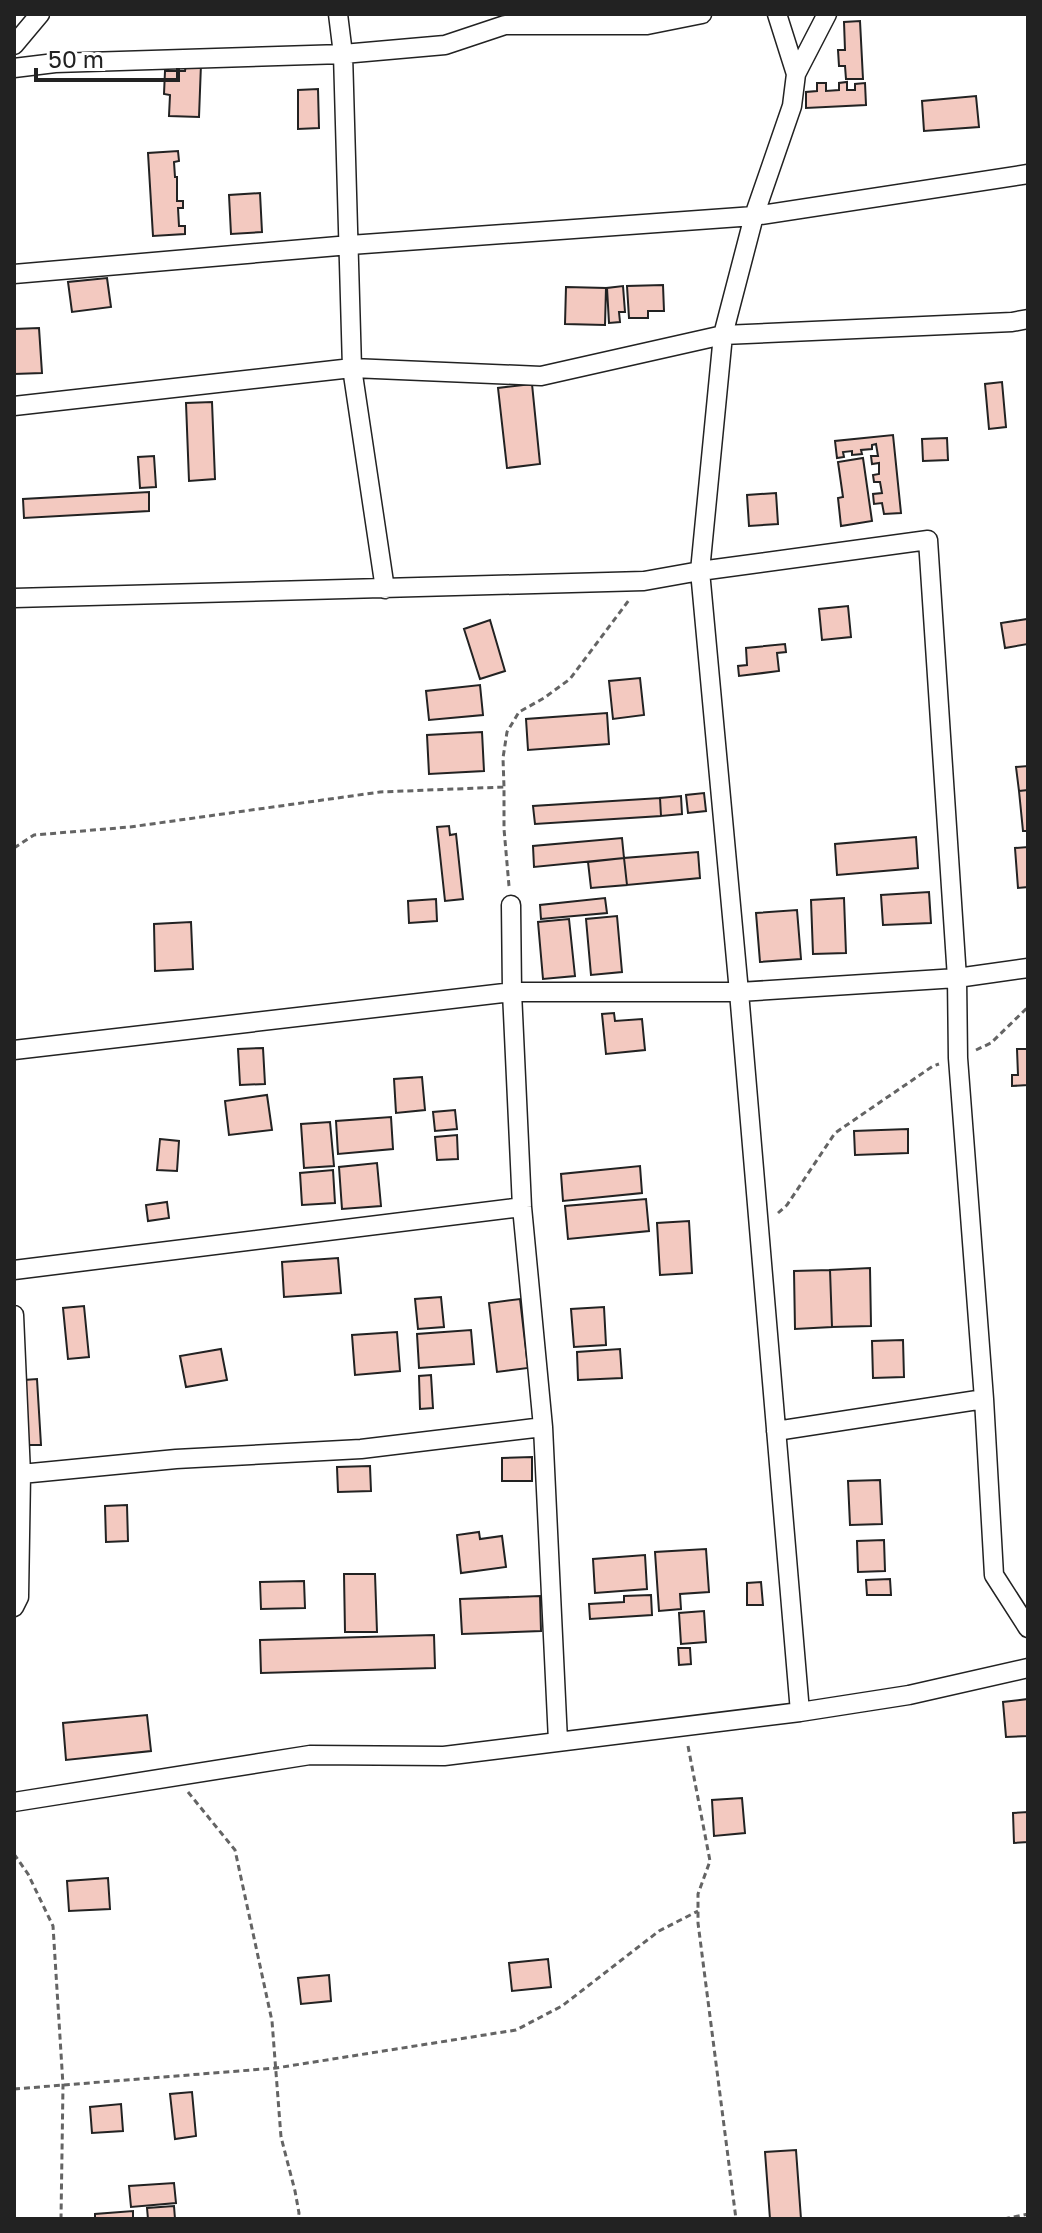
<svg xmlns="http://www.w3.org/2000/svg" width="1042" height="2233" font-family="'Golos Text',sans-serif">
  <rect width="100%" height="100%" fill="#fff"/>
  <path fill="#f3c9c0" stroke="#222" stroke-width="2" d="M860,21L863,79H846L845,66H839L838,50H845L844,22Z
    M186,64H201L199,117L169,116L170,95L164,94L165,71H185Z
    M847,82V90H855V84L865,83L866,105L806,108V92L817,91V83H826V91L839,90V83Z
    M318,89L319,128L298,129V90Z
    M976,96L979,127L924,131L922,101Z
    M178,151L179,161L174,162L175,177H177V201H183V208H178L179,226H185V234L153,236L148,153Z
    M260,193L262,232L231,234L229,195Z
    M107,278L111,307L72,312L68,282Z
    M663,285L664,311H648V318H629L627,286Z
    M623,286L625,312H619L620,322L609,323L607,288Z
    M566,287L606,288L605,325L565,324Z
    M39,328L42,373L14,374V329Z
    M1002,382L1006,427L989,429L985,384Z
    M532,384L540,464L507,468L498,388Z
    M212,402L215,479L189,481L186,403Z
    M893,435L901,513L884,514L882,503L874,504L873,494L882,493L880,482H874L873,475L879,474V463L872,464L871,456H878L876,444L872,445V449L861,450L862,454L852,455V451L843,452L844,457L837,458L835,441Z
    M947,438L948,460L923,461L922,439Z
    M154,456L156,487L140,488L138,457Z
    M863,458L872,521L841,526L838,498L843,497L838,462Z
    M149,492V511L24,518L23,499Z
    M776,493L778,524L749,526L747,495Z
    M848,606L851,637L822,640L819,609Z
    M1027,619L1028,644L1005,648L1001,623Z
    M490,620L505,671L480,679L464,629Z
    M785,644L786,652L777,653L779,671L739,676L738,666L747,665L746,648Z
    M640,678L644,715L613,719L609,681Z
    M480,685L483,715L429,720L426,691Z
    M607,713L609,744L528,750L526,719Z
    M482,732L484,771L429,774L427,735Z
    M1028,766V790L1019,791L1016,767Z
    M1028,790V831H1023L1019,791Z
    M704,793L706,811L688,813L686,795Z
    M681,796L682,814L661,816L660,798Z
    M660,798L661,816L535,824L533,806Z
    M449,826L450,835L456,834L463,899L445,901L437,827Z
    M916,837L918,868L837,875L835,844Z
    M622,838L624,858L534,867L533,846Z
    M1028,847V887L1018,888L1015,848Z
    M698,852L700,878L627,885L624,858Z
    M624,858L627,885L591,888L588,862Z
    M929,892L931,923L883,925L881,895Z
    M605,898L607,913L541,919L540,905Z
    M844,898L846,953L813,954L811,900Z
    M436,899L437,921L409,923L408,901Z
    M797,910L801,959L760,962L756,913Z
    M617,916L622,972L591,975L586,919Z
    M569,919L575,976L543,979L538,922Z
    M191,922L193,969L155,971L154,924Z
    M614,1013L615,1021L642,1019L645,1050L606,1054L602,1014Z
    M263,1048L265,1084L240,1085L238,1049Z
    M1017,1049H1028V1085L1012,1086V1075H1018Z
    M422,1077L425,1110L396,1113L394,1079Z
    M267,1095L272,1130L229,1135L225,1101Z
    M455,1110L457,1129L435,1131L433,1112Z
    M391,1117L393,1149L338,1154L336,1121Z
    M330,1122L334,1166L304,1168L301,1124Z
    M908,1129V1153L855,1155L854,1131Z
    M457,1135L458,1159L437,1160L435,1137Z
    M160,1139L179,1141L177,1171L157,1170Z
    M377,1163L381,1206L342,1209L339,1167Z
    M640,1166L642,1193L563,1201L561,1174Z
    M333,1170L335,1203L302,1205L300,1173Z
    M646,1199L649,1231L568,1239L565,1206Z
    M167,1202L169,1218L148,1221L146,1205Z
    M689,1221L692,1273L660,1275L657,1223Z
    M338,1258L341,1293L284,1297L282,1262Z
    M870,1268L871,1326L832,1327L830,1270Z
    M830,1270L832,1327L795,1329L794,1271Z
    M441,1297L444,1327L418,1329L415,1299Z
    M520,1299L528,1368L497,1372L489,1303Z
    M84,1306L89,1357L68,1359L63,1308Z
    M604,1307L606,1345L574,1347L571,1309Z
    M471,1330L474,1364L419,1368L417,1334Z
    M397,1332L400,1371L355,1375L352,1335Z
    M903,1340L904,1377L873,1378L872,1341Z
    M221,1349L227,1380L186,1387L180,1356Z
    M620,1349L622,1378L578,1380L577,1352Z
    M431,1375L433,1408L420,1409L419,1376Z
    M37,1379L41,1445H27L24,1380Z
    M532,1457V1481H502V1458Z
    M370,1466L371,1491L338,1492L337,1467Z
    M880,1480L882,1524L850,1525L848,1481Z
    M127,1505L128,1541L106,1542L105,1506Z
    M479,1532L480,1539L502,1536L506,1567L461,1573L457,1535Z
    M884,1540L885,1571L858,1572L857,1541Z
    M706,1549L709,1592L680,1594L681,1609L659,1611L655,1552Z
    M645,1555L647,1589L595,1593L593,1559Z
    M344,1574H375L377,1632H345Z
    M890,1579L891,1595H867L866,1580Z
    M304,1581L305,1608L261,1609L260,1582Z
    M761,1582L763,1605H747V1583Z
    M651,1595L652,1615L590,1619L589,1604L624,1602V1596Z
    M540,1596L541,1631L462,1634L460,1599Z
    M704,1611L706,1642L681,1644L679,1613Z
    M434,1635L435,1668L261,1673L260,1640Z
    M678,1648H690L691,1664L679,1665Z
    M1028,1699V1736L1006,1737L1003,1702Z
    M147,1715L151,1751L66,1760L63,1723Z
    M742,1798L745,1833L714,1836L712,1800Z
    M1028,1812V1842L1014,1843L1013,1813Z
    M108,1878L110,1909L69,1911L67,1881Z
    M548,1959L551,1987L512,1991L509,1963Z
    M329,1975L331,2001L301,2004L298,1978Z
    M192,2092L196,2136L175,2139L170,2094Z
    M121,2104L123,2131L92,2133L90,2107Z
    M796,2150L801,2219H770L765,2152Z
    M174,2183L176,2203L131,2207L129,2186Z
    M174,2206L175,2219H148L147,2208Z
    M133,2211V2219H95V2214Z"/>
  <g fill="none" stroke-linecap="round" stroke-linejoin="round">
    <defs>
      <path id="street" d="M338,14L343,54L352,368L385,589
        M777,14L796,74L792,106L754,216L723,335L700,571L739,992L800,1712
        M14,45L40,14
        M14,68L55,63L343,54L445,45L505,25H647L702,14
        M796,74L827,14
        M14,274L350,245L754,216L1028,174
        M14,406L352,368L541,376L723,335L1012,322L1028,319
        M14,598L644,581L700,571L928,540L957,978L958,1058L984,1399L994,1575L1028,1628
        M511,905L512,992L522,1207L543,1427L558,1741
        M14,1050L512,992H739L957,978L1028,968
        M14,1270L522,1207
        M14,1315L21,1474L19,1597L14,1607
        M776,1431L984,1399
        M21,1474L176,1459L361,1449L543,1427
        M14,1802L310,1755L444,1756L800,1712L909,1695L1028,1668"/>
    </defs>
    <use href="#street" stroke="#222" stroke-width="21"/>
    <path stroke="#646464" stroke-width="3" stroke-dasharray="6 4" stroke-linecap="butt" d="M14,848L34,835L130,827L380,792L504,787
      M509,886L504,829V787L503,758L507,732L519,712L544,698L570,679L629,600
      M976,1050L991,1043L1028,1007
      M778,1213L787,1205L835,1133L933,1066L939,1064
      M688,1746L710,1861L698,1894V1923L736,2219
      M188,1792L235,1850L272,2021L281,2137L295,2191L299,2213L298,2219
      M14,1854L28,1874L53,1926L63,2085L61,2219
      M14,2089L276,2068L516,2030L562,2006L659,1931L698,1911
      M1004,2219L1028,2214"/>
    <use href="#street" stroke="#fff" stroke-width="18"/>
  </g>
  <rect width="1042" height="2233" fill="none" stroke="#222222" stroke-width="32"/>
  <path d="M36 68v12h142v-12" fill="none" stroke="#222222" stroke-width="4"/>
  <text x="48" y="68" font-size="24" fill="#222222" stroke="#ffffff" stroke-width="6" paint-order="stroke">50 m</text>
</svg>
